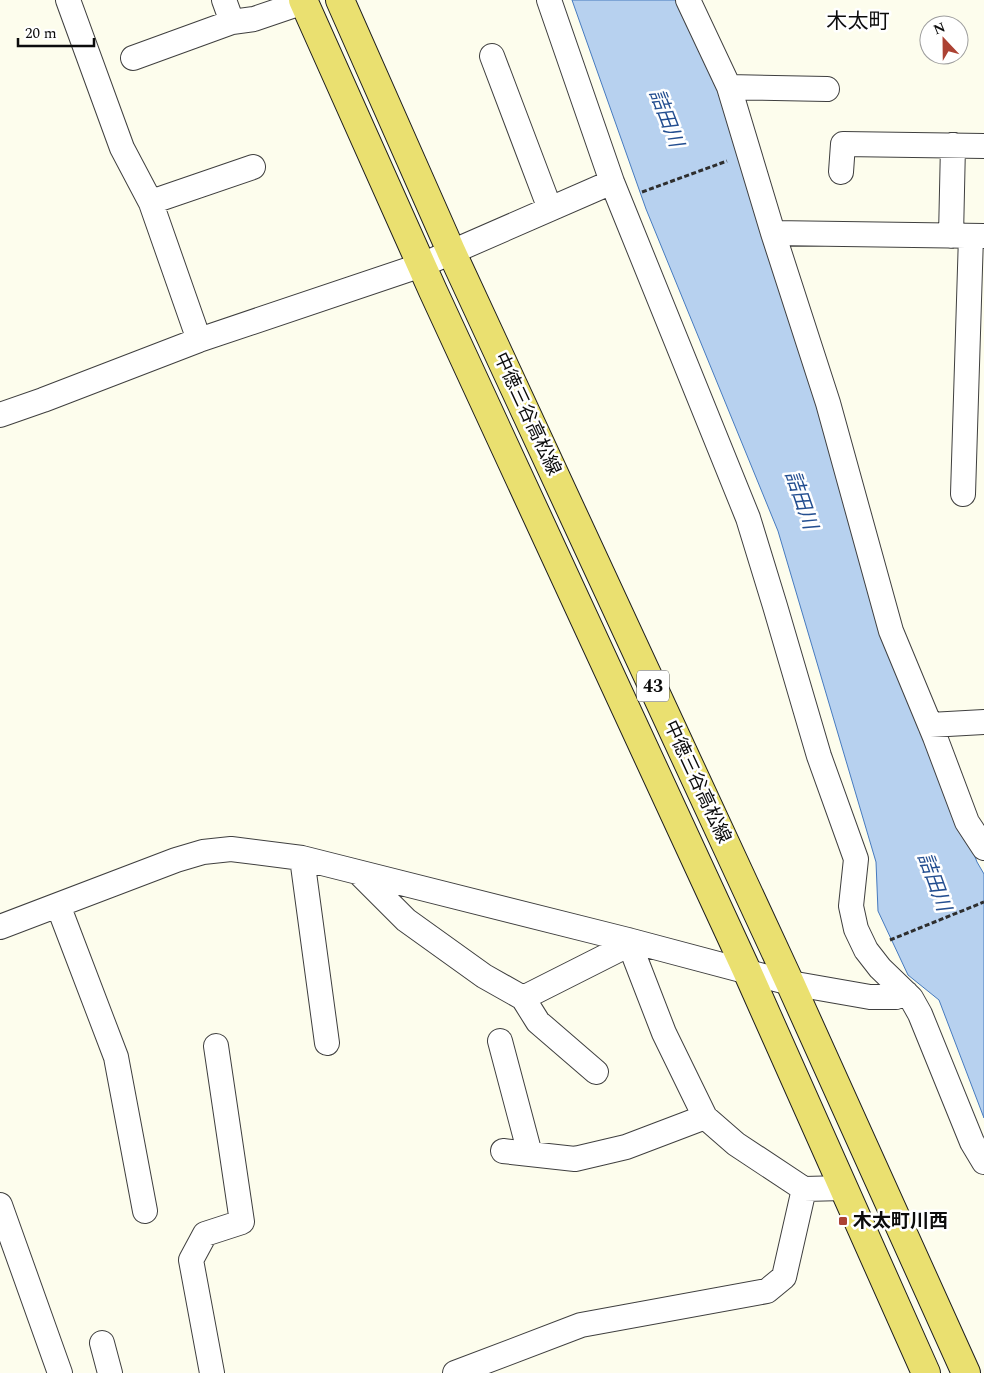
<svg xmlns="http://www.w3.org/2000/svg" width="984" height="1373" font-family="Spectral,'Noto Sans JP',serif">
  <rect width="100%" height="100%" fill="#fdfded"/>
  <path fill="#b7d1ef" stroke="#467abe" d="M572,0H676L721,90L878,608L977,862L984,874V1118L939,1000L908,975L878,911L876,862L778,531L646,209Z"/>
  <g fill="none" stroke-linecap="round" stroke-linejoin="round">
    <defs>
      <path id="street" d="M68,0L122,148L151,203L199,340
        M224,0L232,22
        M549,0L612,182L748,518L775,606L819,756L856,859L851,906L856,929L866,950L880,968L911,998L920,1014L972,1142L984,1162
        M688,0L729,87L773,233L828,403L891,631L935,737L967,822L984,848
        M492,56L550,209
        M133,58L232,22L254,19L304,2
        M729,87L827,89
        M841,172L843,144L984,146
        M151,202L253,167
        M773,233L984,236
        M951,236L953,145
        M0,415L43,400L199,340L422,265L612,182
        M963,494L971,236
        M930,725L984,722
        M302,858L327,1043
        M360,874L406,920L484,976L523,998L538,1022L596,1072
        M58,905L116,1057L145,1211
        M0,927L176,860L203,852L231,849L302,858L628,940L790,983L870,997H896L906,993
        M628,940L664,1033L705,1117L736,1144L804,1189L844,1188
        M523,998L630,944
        M500,1041L530,1154
        M503,1151L575,1159L626,1147L705,1117
        M0,1205L60,1373
        M102,1343L110,1373
        M212,1373L191,1260L205,1234L242,1222L216,1046
        M455,1373L581,1325L767,1291L784,1277L804,1189"/>
      <path id="primary" d="M303,0L433,291L747,971L926,1373
        M340,0L451,251L790,983L966,1373"/>
    </defs>
    <use href="#street" stroke="#3f3f3f" stroke-width="26"/>
    <use href="#primary" stroke="#1d1d1d" stroke-width="30"/>
    <path stroke="#2e2e2e" stroke-width="3" stroke-dasharray="5 2.5" stroke-linecap="butt" d="M642,192L727,161
      M890,940L984,902"/>
    <use href="#street" stroke="#fff" stroke-width="24"/>
    <use href="#primary" stroke="#eae070" stroke-width="28"/>
  </g>
  <rect fill="#ac4233" stroke="#fff" stroke-width="2" x="838" y="1216" width="10" height="10" rx="2.5"/>
  <g text-anchor="middle" dominant-baseline="central" stroke-width="5" stroke-linejoin="round" paint-order="stroke">
    <rect fill="#fff" stroke="#555" stroke-width="1" x="637" y="670.5" width="32" height="31" rx="4"/>
    <g font-size="18" font-weight="bold" fill="#0c0c0c">
      <text x="653" y="686">43</text>
    </g>
    <g font-size="19" fill="#0c0c0c" stroke="#fff">
      <text transform="translate(527 414) rotate(65)">中徳三谷高松線</text>
      <text transform="translate(697 782) rotate(65)">中徳三谷高松線</text>
    </g>
    <g font-size="19" font-weight="bold" fill="#0c0c0c" stroke="#fff" text-anchor="start">
      <text x="853" y="1221">木太町川西</text>
    </g>
    <g font-size="20" font-style="italic" fill="#234e90" stroke="#fff">
      <text transform="translate(666 118) rotate(69)">詰田川</text>
      <text transform="translate(801 500) rotate(71)">詰田川</text>
      <text transform="translate(934 882) rotate(70)">詰田川</text>
    </g>
    <g font-size="21" fill="#0c0c0c" stroke="#fff">
      <text x="858" y="22">木太町</text>
    </g>
  </g>
  <g transform="translate(944 40) rotate(338)"><circle r="24" fill="#ffffff" stroke="#9e9e9e"/>
  <path d="M0-4L9 19L0 12L-9 19Z" fill="#ac4233"/>
  <text y="-8" font-size="14" font-weight="bold" text-anchor="middle" fill="#0c0c0c">N</text>
  </g>
  <path d="M18 38v8h76v-8" fill="none" stroke="#0c0c0c" stroke-width="2.5"/>
  <text x="25" y="38" font-size="15" fill="#0c0c0c" stroke="#ffffff" stroke-width="4" paint-order="stroke">20 m</text>
</svg>
